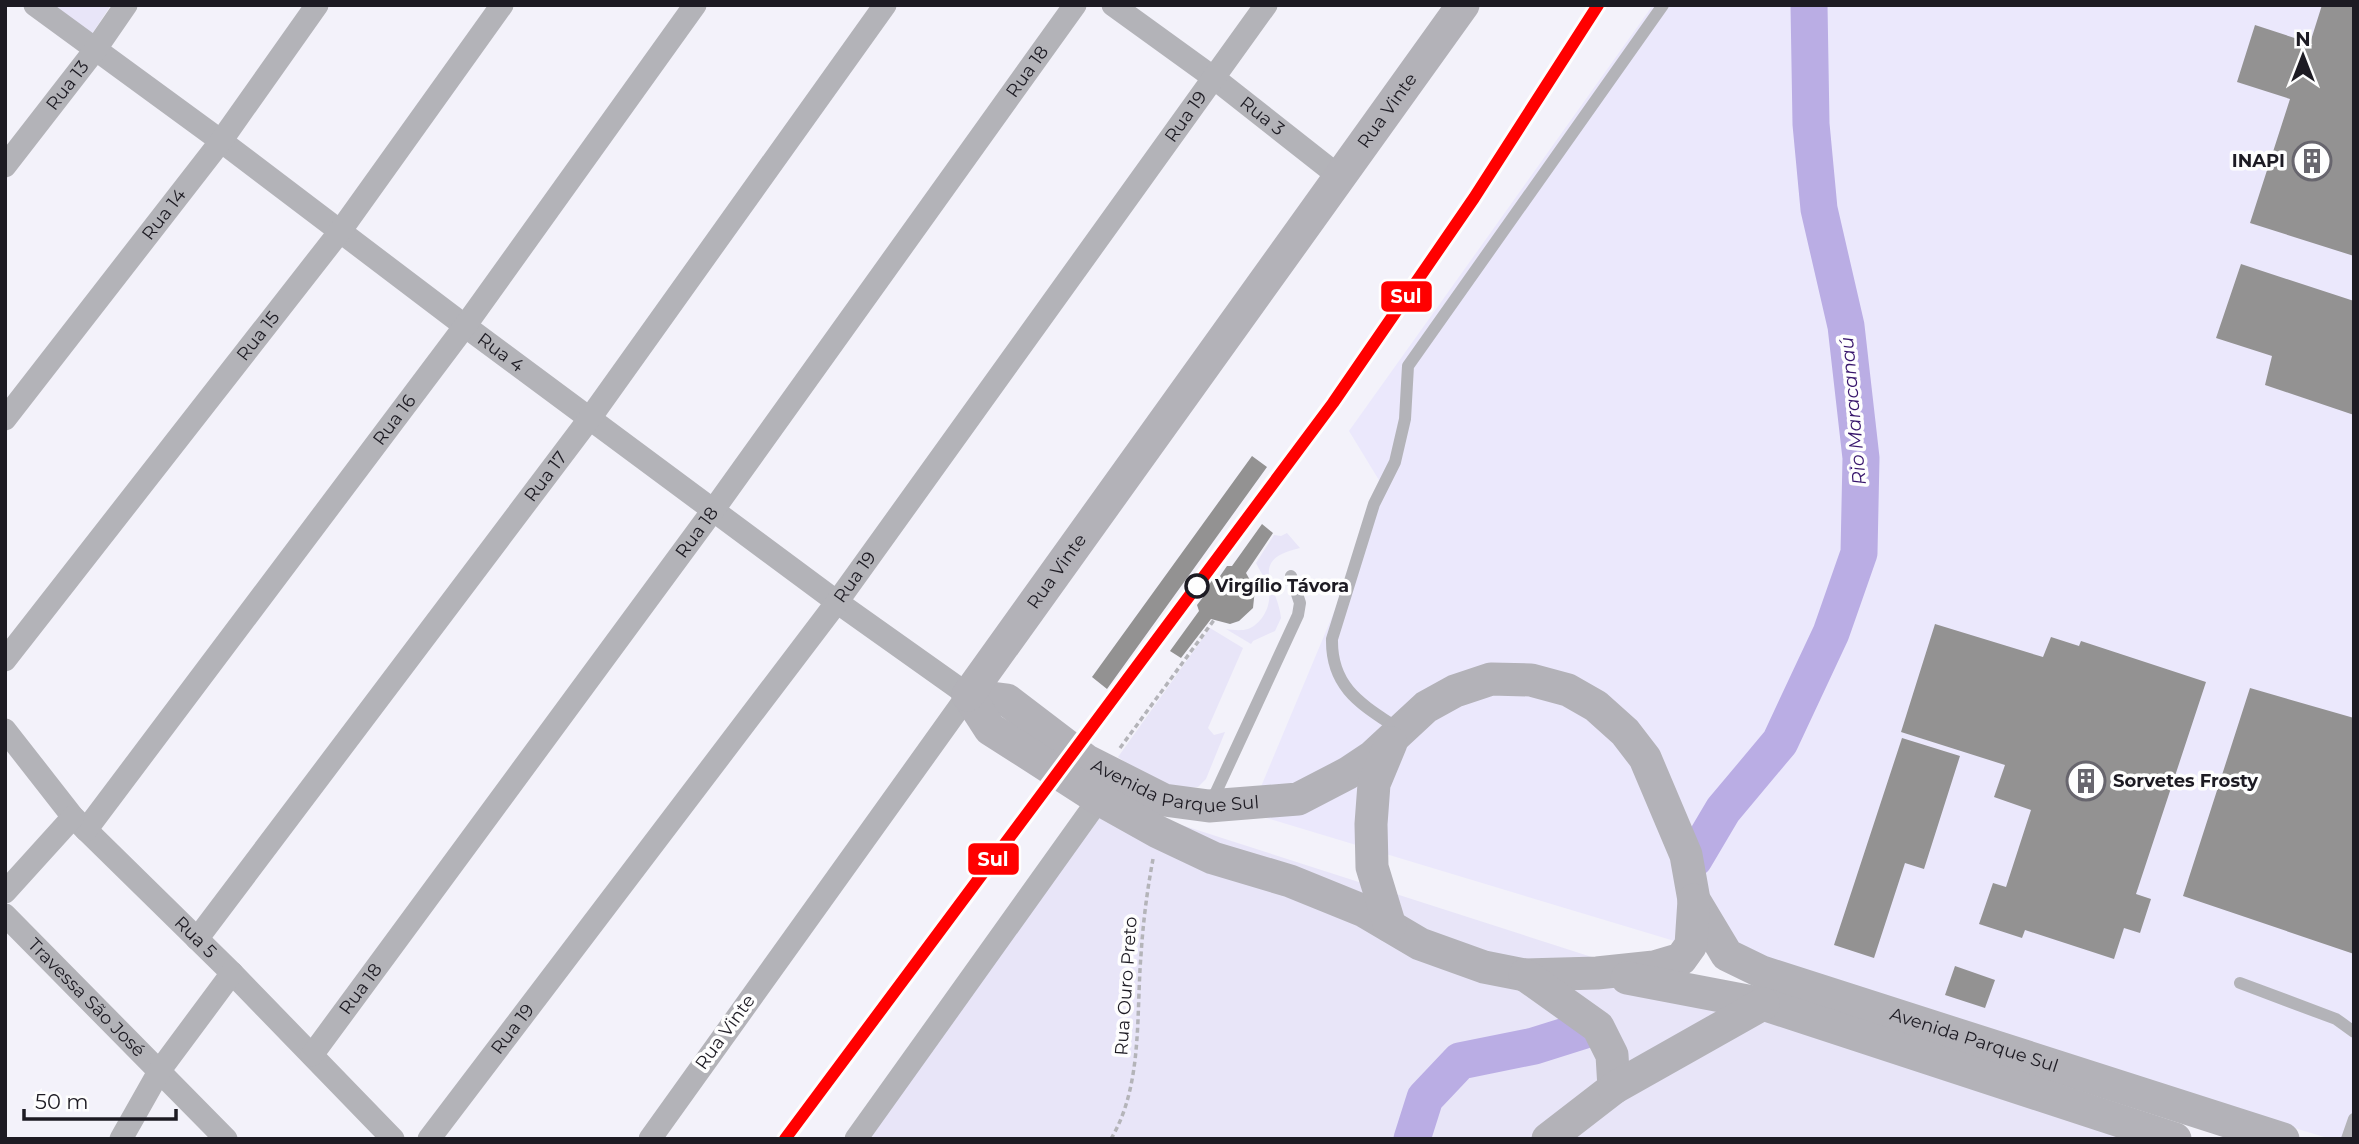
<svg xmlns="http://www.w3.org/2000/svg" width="2359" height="1144" font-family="Montserrat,sans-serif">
  <rect width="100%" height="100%" fill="#f3f2fa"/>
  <path fill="#ebe8fc" d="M1653,5H2354V1139H2331L1250,813L1385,490L1349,431Z"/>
  <path fill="#e8e5f8" d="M50,5H111L90,37Z
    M1287,533L1300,548C1246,560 1278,586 1281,618L1275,631L1253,641L1251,644L1226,629C1233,630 1241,631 1248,629C1265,622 1274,600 1267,583C1264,576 1259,570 1256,563L1274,535L1281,536Z
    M1210,628L1243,648L1208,728L1214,735L1225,732L1206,779L1198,787L1187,788L1154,783L1118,757Z
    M1106,794L1169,821L2158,1139H856Z"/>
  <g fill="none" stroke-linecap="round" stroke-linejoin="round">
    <path stroke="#baade4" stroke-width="37" d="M1694,859L1723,810L1780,742L1831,633L1859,553L1861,458L1846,326L1819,209L1811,124L1809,5
      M1412,1139L1425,1098L1460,1061L1534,1046L1591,1028"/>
  </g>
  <path fill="#939292" d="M2322,5H2354V256L2250,223L2290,99L2237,82L2255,25L2310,43Z
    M2241,264L2354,301V415L2265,385L2272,356L2216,338Z
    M1252,456L1267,467L1107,689L1092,677Z
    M1262,524L1273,533L1246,573L1255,589L1253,608L1239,621L1230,624L1211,619L1181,658L1170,651L1199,611L1197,605L1207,592L1198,586L1209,571L1218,579L1227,566H1232Z
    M1935,624L2043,657L2051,637L2079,646L2081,641L2206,682L2136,894L2151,899L2140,933L2124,928L2114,959L2025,930L2022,938L1979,924L1993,883L2006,887L2031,810L1994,797L2005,765L1901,732Z
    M2250,688L2354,718V954L2183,896Z
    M1902,738L1960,756L1924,869L1905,863L1874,958L1834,945Z
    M1955,966L1995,980L1985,1008L1945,995Z"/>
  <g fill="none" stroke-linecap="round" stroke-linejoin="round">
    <path stroke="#b4b4b9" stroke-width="3.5" stroke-dasharray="5 3.5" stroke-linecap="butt" d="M1120,748L1214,620
      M1111,1139C1143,1085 1136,1015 1141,955C1143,923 1147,891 1153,859"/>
    <path stroke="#b3b3b8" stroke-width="12" d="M1400,730C1363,705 1331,689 1332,639L1374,504L1395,462L1405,419L1408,366L1663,5
      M1211,803L1298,615L1300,603L1291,576
      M2240,983L2336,1019L2354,1032
      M2347,1139L2354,1119"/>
    <g stroke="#b3b3b8" stroke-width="23">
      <path id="s1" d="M35,5L221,141L465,326L837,602L968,695L650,1139"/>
      <path id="s2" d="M1113,5L1214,78L1341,178"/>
      <path id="s3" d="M5,166L95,50L126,5"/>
      <path id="s4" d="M5,419L221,141L317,5"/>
      <path id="s5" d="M5,660L341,230L502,5"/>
      <path id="s6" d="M5,730L73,817L232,973L393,1139"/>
      <path id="s7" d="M86,830L465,326L695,5"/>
      <path d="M5,892L73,817"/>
      <path id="s8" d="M5,915L226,1139"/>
      <path id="s9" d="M197,939L590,418L885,5"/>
      <path id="s10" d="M312,1055L714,509L1075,5"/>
      <path d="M121,1139L160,1070L232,973"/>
      <path id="s11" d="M429,1139L837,602L1266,5"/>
      <path d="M856,1139L1099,799"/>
    </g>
    <g stroke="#b3b2b8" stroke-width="33">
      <path id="s12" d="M968,695L1007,700L1087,761L1164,800L1209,806L1298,799L1348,773L1372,757L1426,707L1455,691L1491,679L1531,680L1568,690L1596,706L1625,732L1645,758L1686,855L1694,900L1727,955L1762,972L2283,1139"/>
      <path d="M968,695L990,729L1099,799L1158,832L1213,858L1290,881L1364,911L1420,944L1484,967L1525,975L1597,973L1654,967L1681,959L1691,945L1694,900"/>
      <path id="s13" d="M968,695L1463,5"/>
      <path d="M1390,926L1372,867L1371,824L1374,784L1391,743"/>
      <path d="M1525,975L1598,1027L1612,1055L1614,1088L1548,1139"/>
      <path d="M1627,978L1763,1004L2175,1139"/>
      <path d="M1614,1088L1763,1004"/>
    </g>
    <defs>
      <path id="metro-1" d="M785,1139L1333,403L1474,198L1598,5"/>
    </defs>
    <use href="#metro-1" stroke="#fefefe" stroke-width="18"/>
    <use href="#metro-1" stroke="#f00" stroke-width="12"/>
  </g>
  <defs>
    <symbol id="building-ring" viewBox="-11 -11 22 22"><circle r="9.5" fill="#fefefe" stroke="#68666e" stroke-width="1.5"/><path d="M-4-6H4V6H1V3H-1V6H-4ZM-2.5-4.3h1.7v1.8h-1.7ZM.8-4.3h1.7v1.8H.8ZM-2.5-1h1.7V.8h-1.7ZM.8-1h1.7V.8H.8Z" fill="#68666e"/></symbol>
  </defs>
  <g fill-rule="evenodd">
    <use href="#building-ring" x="2290" y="139" width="44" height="44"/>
    <use href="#building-ring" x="2064" y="759" width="44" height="44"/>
  </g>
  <circle fill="#fefefe" stroke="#1d1b23" stroke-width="3.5" cx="1197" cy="586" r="11"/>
  <g text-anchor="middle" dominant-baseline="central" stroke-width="7" stroke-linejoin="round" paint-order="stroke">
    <g font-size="18" fill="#1d1b23" stroke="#fefefe">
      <text stroke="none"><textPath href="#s10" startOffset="1216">Rua 18</textPath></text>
      <text stroke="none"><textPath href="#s3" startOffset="102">Rua 13</textPath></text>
      <text stroke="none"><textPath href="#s13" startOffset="719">Rua Vinte</textPath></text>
      <text stroke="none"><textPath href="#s2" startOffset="186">Rua 3</textPath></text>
      <text stroke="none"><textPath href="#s11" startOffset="1272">Rua 19</textPath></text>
      <text stroke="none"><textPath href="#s4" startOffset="259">Rua 14</textPath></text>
      <text stroke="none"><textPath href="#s5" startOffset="411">Rua 15</textPath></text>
      <text stroke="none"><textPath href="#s1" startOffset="581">Rua 4</textPath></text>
      <text stroke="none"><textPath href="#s7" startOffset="513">Rua 16</textPath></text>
      <text stroke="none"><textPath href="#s9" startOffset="579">Rua 17</textPath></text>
      <text stroke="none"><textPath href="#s10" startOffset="649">Rua 18</textPath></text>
      <text stroke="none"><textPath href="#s13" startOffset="152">Rua Vinte</textPath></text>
      <text stroke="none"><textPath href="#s11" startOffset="705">Rua 19</textPath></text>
      <text stroke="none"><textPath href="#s12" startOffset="234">Avenida Parque Sul</textPath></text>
      <text stroke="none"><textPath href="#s6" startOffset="282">Rua 5</textPath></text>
      <text transform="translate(1126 986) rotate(-86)">Rua Ouro Preto</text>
      <text stroke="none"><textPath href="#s10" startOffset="82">Rua 18</textPath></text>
      <text stroke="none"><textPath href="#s8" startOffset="116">Travessa São José</textPath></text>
      <text stroke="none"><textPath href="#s11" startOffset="138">Rua 19</textPath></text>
      <text transform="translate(725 1032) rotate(-54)">Rua Vinte</text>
      <text stroke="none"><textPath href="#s12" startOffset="1250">Avenida Parque Sul</textPath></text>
    </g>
    <g font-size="18" font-weight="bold" fill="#1d1b23" stroke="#fefefe" text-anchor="end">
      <text x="2285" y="161">INAPI</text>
      <text x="2113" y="781" text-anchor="start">Sorvetes Frosty</text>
    </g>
    <g font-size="18" font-weight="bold" fill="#1d1b23" stroke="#fefefe" text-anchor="start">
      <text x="1215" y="586">Virgílio Távora</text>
    </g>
    <g font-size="19" font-style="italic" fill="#36146b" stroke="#fefefe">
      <text transform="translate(1853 411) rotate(-95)">Rio Maracanaú</text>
    </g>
  </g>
  <g stroke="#fefefe" stroke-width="2.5">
    <rect x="1380" y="280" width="53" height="33" rx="7" fill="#f00"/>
    <rect x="967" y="842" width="53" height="34" rx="7" fill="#f00"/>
  </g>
  <g font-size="19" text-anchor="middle" font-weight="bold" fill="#fff">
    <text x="1406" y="303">Sul</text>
    <text x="993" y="866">Sul</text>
  </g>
  <rect width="2359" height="1144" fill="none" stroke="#1d1b23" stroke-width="14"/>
  <g transform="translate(2303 56)" stroke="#fefefe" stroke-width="5" paint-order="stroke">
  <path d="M0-5L12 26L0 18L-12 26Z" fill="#1d1b23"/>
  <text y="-10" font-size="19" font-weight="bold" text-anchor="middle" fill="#1d1b23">N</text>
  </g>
  <path d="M24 1109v10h152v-10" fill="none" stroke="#1d1b23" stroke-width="3.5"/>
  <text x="35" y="1109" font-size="21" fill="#1d1b23" stroke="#fefefe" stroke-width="5" paint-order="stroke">50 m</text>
</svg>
